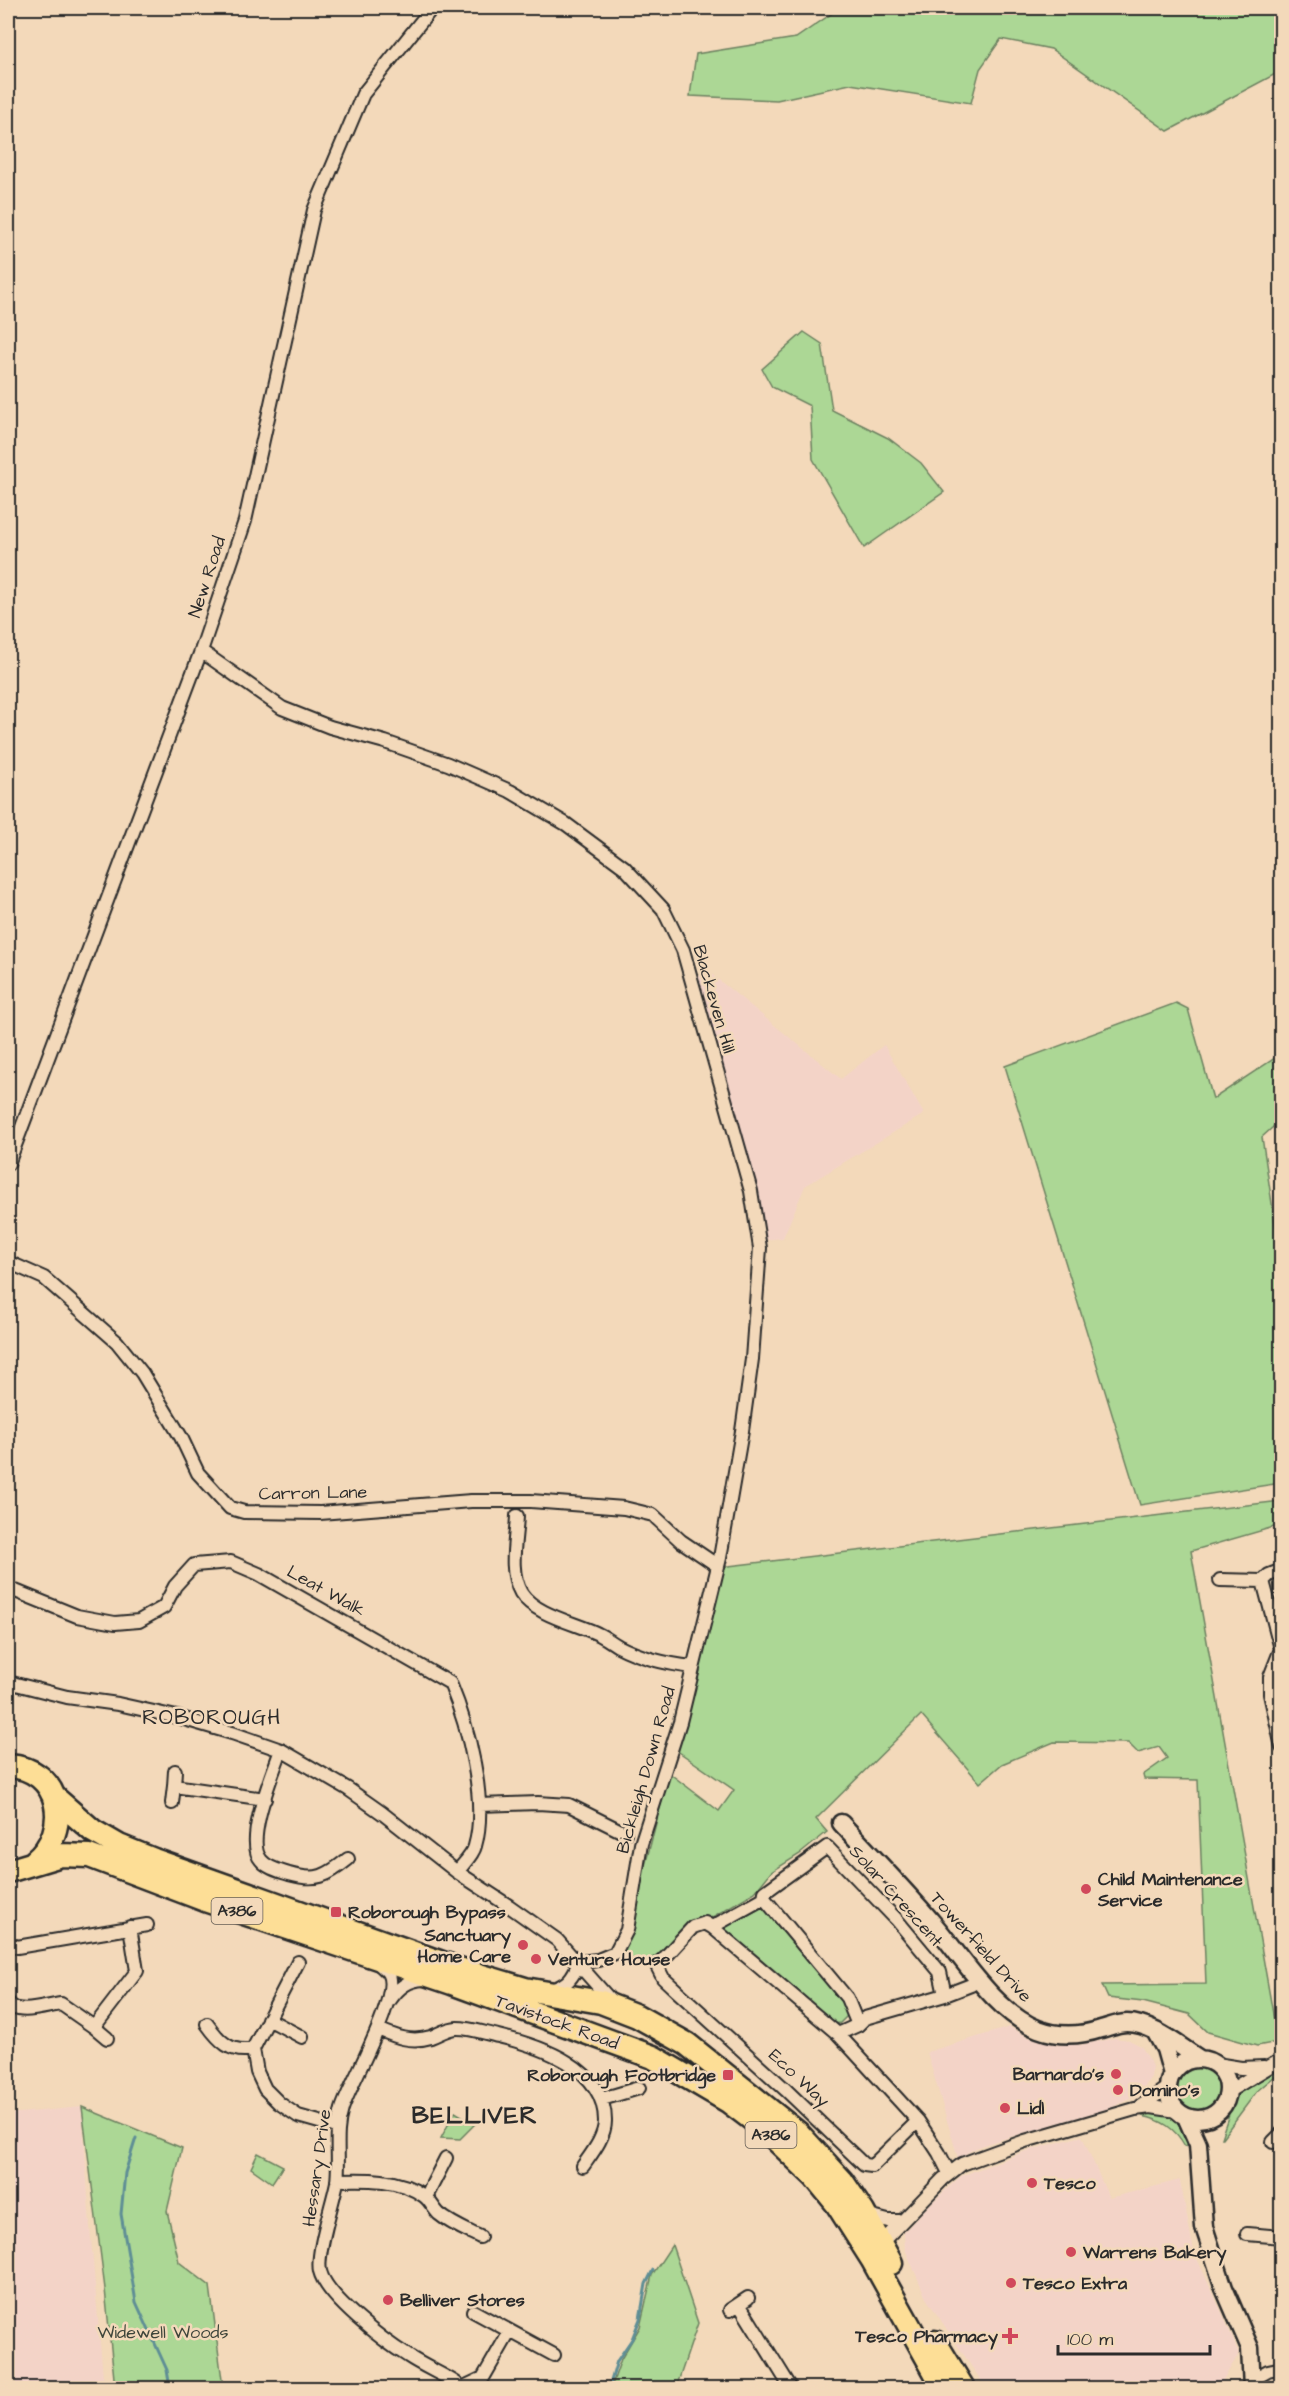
<svg xmlns="http://www.w3.org/2000/svg" width="1289" height="2396" font-family="'Architects Daughter',sans-serif">
  <rect width="100%" height="100%" fill="#f3d9ba"/>
  <filter id="ink" filterUnits="userSpaceOnUse"><feTurbulence type="fractalNoise" baseFrequency=".0167" numOctaves="2"/><feDisplacementMap in="SourceGraphic" scale="12" xChannelSelector="R" yChannelSelector="G"/><feConvolveMatrix kernelMatrix="1 2 1 2 8 2 1 2 1" color-interpolation-filters="sRGB"/></filter>
  <g filter="url(#ink)">
    <path fill="#f3d3c7" d="M710,973L841,1079L884,1045L924,1114L805,1186L783,1238L764,1240L695,976Z
      M1010,2027L1028,2037L1057,2045H1080L1115,2038L1129,2040L1141,2046L1148,2057L1152,2067L1151,2077L1141,2092L1113,2107L993,2142L976,2148L958,2158L927,2052Z
      M82,2107L90,2227L104,2388H8V2114Z
      M1082,2136L1109,2198L1180,2180L1194,2252L1222,2313L1239,2354L1218,2388H986L926,2298L905,2249L904,2232L929,2205L961,2176L1026,2151Z"/>
    <path fill="#acd795" stroke="#6c8160" stroke-width="1.5" d="M840,8H1281V71L1168,131L1051,49L1001,39L980,69L971,103L850,84L777,100L690,96L696,54L796,38Z
      M804,332L822,344L832,410L888,438L921,463L944,492L864,548L813,459L810,406L772,387L762,369Z
      M1176,1003L1188,1009L1213,1099L1281,1054V1120L1262,1137L1282,1270L1281,1483L1140,1505L1005,1066Z
      M1281,1501V1525L1191,1551L1278,2042L1257,2046L1208,2032L1189,2014L1143,2002L1108,1998L1102,1985L1206,1984L1198,1780L1144,1779L1143,1775L1167,1758L1159,1747L1138,1753L1128,1743L1054,1742L1002,1764L980,1783L921,1715L816,1819L827,1832L800,1854L771,1872L755,1892L704,1922L639,1967L616,1956L625,1943L669,1773L719,1811L734,1790L676,1750L720,1567Z
      M765,1906L771,1918L847,2008L848,2015L840,2023L834,2024L725,1930V1927Z
      M1281,2066V2071L1257,2091L1222,2138H1221L1234,2099L1242,2088Z
      M1175 2089a23 23 0 1 1 46 0a23 23 0 1 1-46 0Z
      M82,2107L182,2148L167,2211L179,2262L210,2286L223,2388H115L105,2289Z
      M455,2112L475,2124L460,2139L441,2138Z
      M1158,2112C1177,2116 1184,2125 1191,2143L1185,2146C1175,2128 1162,2120 1142,2116Z
      M258,2153L283,2166L272,2183L251,2168Z
      M672,2245L698,2323L676,2388H611L621,2359L640,2327L652,2275Z"/>
    <g fill="none" stroke-linecap="round" stroke-linejoin="round">
      <path stroke="#5e8e95" stroke-width="3" d="M136,2138L125,2173L121,2214L136,2302L167,2370L170,2388
        M609,2388L617,2361L632,2339L640,2319L646,2284L653,2270"/>
      <defs>
        <path id="street" d="M201,651L282,708L330,727L385,742L448,764L510,791L566,824L624,867L663,909L683,950L751,1191L760,1248L752,1359L742,1431L720,1558L680,1722L641,1844L627,1930L615,1953L598,1960L579,1962
          M8,1164L201,651L245,521L314,210L363,94L432,8
          M8,1262L44,1278L117,1342L142,1373L181,1437L198,1473L230,1508L244,1512L320,1513L471,1501H531L624,1508L653,1515L681,1541L718,1566
          M517,1516C516,1541 508,1570 521,1593C535,1615 576,1623 598,1634C605,1637 611,1642 618,1646C641,1658 667,1664 693,1667
          M1282,1570L1269,1575L1263,1581L1281,1649L1270,1677V1694L1282,1747
          M1220,1580L1263,1581
          M8,1588L77,1616L115,1623L139,1621L164,1607L175,1586L194,1565L231,1562L259,1574L450,1683C468,1726 488,1801 475,1846C473,1855 463,1864 457,1872
          M8,1682L67,1697L118,1704L181,1718L232,1733L281,1750L348,1789L382,1813L457,1872L509,1906L557,1940L612,2002
          M281,1750C273,1773 244,1841 261,1860C267,1868 280,1871 289,1874C317,1882 327,1876 348,1859
          M174,1786L175,1771
          M172,1803L174,1786L265,1799
          M479,1805L538,1803L569,1805L625,1833
          M764,1898L765,1892L827,1847L896,1919L940,1972L945,1995L865,2018L858,2025L838,2034
          M764,1898L847,1998L858,2025
          M712,1927L764,1898
          M8,1943L17,1947L147,1925
          M298,1962L253,2049L257,2072L265,2089L279,2103L298,2116L337,2127
          M378,1963C381,1966 386,1970 388,1973C402,1995 350,2083 342,2109C334,2134 340,2157 337,2182C333,2203 316,2253 320,2271C326,2297 385,2342 408,2356C423,2366 440,2373 456,2383L458,2388
          M551,1990C567,1985 573,1978 579,1962
          M945,1995L971,1985L979,1979
          M390,2000C399,1987 408,1980 424,1979
          M8,2002C16,2017 46,2006 61,2004L94,2027L137,1971L130,1927
          M268,2019L302,2037
          M207,2024C219,2041 231,2054 253,2049
          M94,2027L107,2038
          M378,2029C396,2037 411,2043 431,2037C439,2034 448,2028 457,2028C471,2028 485,2033 498,2036C540,2046 605,2067 605,2121C605,2137 592,2153 583,2166
          M1216,2064L1241,2068L1264,2067
          M1229,2091L1282,2059
          M602,2099L639,2088
          M1141,2106L1168,2087
          M918,2121L872,2166L864,2165L786,2090L677,1991L663,1978L657,1966L693,1927L705,1923L712,1927L838,2034L918,2121L939,2153L949,2173
          M1273,2142L1282,2133
          M337,2180C366,2179 399,2178 424,2196C430,2200 433,2208 439,2214C451,2224 466,2230 480,2237
          M426,2197L446,2158
          M865,2215L888,2221H902
          M1247,2234L1282,2237
          M877,2243L888,2236L943,2179L962,2164L1025,2141L1135,2109L1151,2107L1177,2111
          M739,2304L791,2388
          M730,2310L748,2298
          M473,2311L554,2355
          M1252,2380L1268,2371L1282,2368
          M462,2388L483,2378L510,2331"/>
        <path id="secondary" d="M841,1823C872,1856 904,1889 933,1923C962,1957 996,2013 1038,2029C1059,2037 1080,2036 1101,2029C1109,2027 1118,2023 1127,2023C1152,2023 1179,2046 1200,2059
          M1156,2033L1165,2049L1172,2074
          M1168 2089a30 30 0 1 1 60 0a30 30 0 1 1-60 0Z
          M1186,2117L1198,2144L1204,2227L1224,2288L1250,2348L1252,2388"/>
        <path id="highway" d="M8,1766C61,1768 73,1830 34,1862
          M54,1797L93,1831L119,1846L154,1860L459,1969L525,1989L601,2002L637,2016L687,2044L798,2133L842,2181L863,2212L891,2263
          M8,1871L61,1855L89,1856L205,1900L452,1983L653,2057L728,2101L765,2129L815,2177L837,2204L872,2259L944,2388
          M935,2342L963,2388"/>
      </defs>
      <use href="#street" stroke="#2b2b2b" stroke-width="16"/>
      <use href="#secondary" stroke="#2b2b2b" stroke-width="21"/>
      <use href="#highway" stroke="#2b2b2b" stroke-width="27"/>
      <use href="#street" stroke="#f3d9ba" stroke-width="12"/>
      <use href="#secondary" stroke="#f3d9ba" stroke-width="16"/>
      <use href="#highway" stroke="#fdde96" stroke-width="22"/>
    </g>
  </g>
  <g fill="#d1495b" stroke="#f3d9ba" stroke-width="2">
    <circle cx="1086" cy="1889" r="6"/>
    <rect x="330" y="1906" width="12" height="12" rx="3"/>
    <circle cx="523" cy="1945" r="6"/>
    <circle cx="536" cy="1959" r="6"/>
    <circle cx="1116" cy="2074" r="6"/>
    <rect x="722" y="2069" width="12" height="12" rx="3"/>
    <circle cx="1118" cy="2090" r="6"/>
    <circle cx="1005" cy="2108" r="6"/>
    <circle cx="1032" cy="2183" r="6"/>
    <circle cx="1071" cy="2252" r="6"/>
    <circle cx="1011" cy="2283" r="6"/>
    <circle cx="388" cy="2300" r="6"/>
    <path d="M1007 2327h6v6h6v6h-6v6h-6v-6h-6v-6h6z"/>
  </g>
  <g text-anchor="middle" dominant-baseline="central" stroke-width="5" stroke-linejoin="round" paint-order="stroke">
    <g fill="#f3d9ba" stroke="#675f56" stroke-width="1.5">
      <rect x="211.5" y="1898" width="51" height="26" rx="4.5"/>
      <rect x="745.5" y="2122" width="51" height="26" rx="4.5"/>
    </g>
    <g font-size="16" font-weight="bold" fill="#2b2b2b">
      <text x="237" y="1911">A386</text>
      <text x="771" y="2135">A386</text>
    </g>
    <g font-size="18" fill="#2b2b2b" stroke="#f3d9ba">
      <text transform="translate(207 577) rotate(-72)">New Road</text>
      <text transform="translate(714 999) rotate(74)">Blackeven Hill</text>
      <text transform="translate(313 1493) rotate(-1)">Carron Lane</text>
      <text transform="translate(326 1591) rotate(29)">Leat Walk</text>
      <text transform="translate(646 1770) rotate(-74)">Bickleigh Down Road</text>
      <text transform="translate(896 1896) rotate(48)">Solar Crescent</text>
      <text transform="translate(981 1947) rotate(48)">Towerfield Drive</text>
      <text transform="translate(557 2022) rotate(20)">Tavistock Road</text>
      <text transform="translate(799 2078) rotate(43)">Eco Way</text>
      <text transform="translate(317 2168) rotate(-82)">Hessary Drive</text>
    </g>
    <g font-size="18" font-weight="bold" fill="#2b2b2b" stroke="#f3d9ba" text-anchor="start">
      <text x="1098" y="1879">Child Maintenance<tspan x="1098" dy="21">Service</tspan></text>
      <text x="348" y="1912">Roborough Bypass</text>
      <text x="511" y="1935" text-anchor="end">Sanctuary<tspan x="511" dy="21">Home Care</tspan></text>
      <text x="548" y="1959">Venture House</text>
      <text x="1104" y="2074" text-anchor="end">Barnardo's</text>
      <text x="716" y="2075" text-anchor="end">Roborough Footbridge</text>
      <text x="1130" y="2090">Domino's</text>
      <text x="1017" y="2108">Lidl</text>
      <text x="1044" y="2183">Tesco</text>
      <text x="1083" y="2252">Warrens Bakery</text>
      <text x="1023" y="2283">Tesco Extra</text>
      <text x="400" y="2300">Belliver Stores</text>
      <text x="998" y="2336" text-anchor="end">Tesco Pharmacy</text>
    </g>
    <g font-size="18" fill="#3e453b" stroke="#f3d9ba">
      <text x="163" y="2332">Widewell Woods</text>
    </g>
    <g font-size="21" letter-spacing="1.5" fill="#2b2b2b" stroke="#f3d9ba">
      <text x="212" y="1717">ROBOROUGH</text>
    </g>
    <g font-size="24" font-weight="bold" letter-spacing="1.5" fill="#2b2b2b" stroke="#f3d9ba">
      <text x="475" y="2116">BELLIVER</text>
    </g>
  </g>
  <rect width="1289" height="2396" fill="none" stroke="#f3d9ba" stroke-width="30"/>
  <rect x="15" y="15" width="1259" height="2366" fill="none" stroke="#2b2b2b" stroke-width="2" filter="url(#ink)"/>
  <path d="M1058 2345v9h152v-9" fill="none" stroke="#2b2b2b" stroke-width="3"/>
  <text x="1067" y="2345" font-size="18" fill="#2b2b2b" stroke="#f3d9ba" stroke-width="4.5" paint-order="stroke">100 m</text>
</svg>
